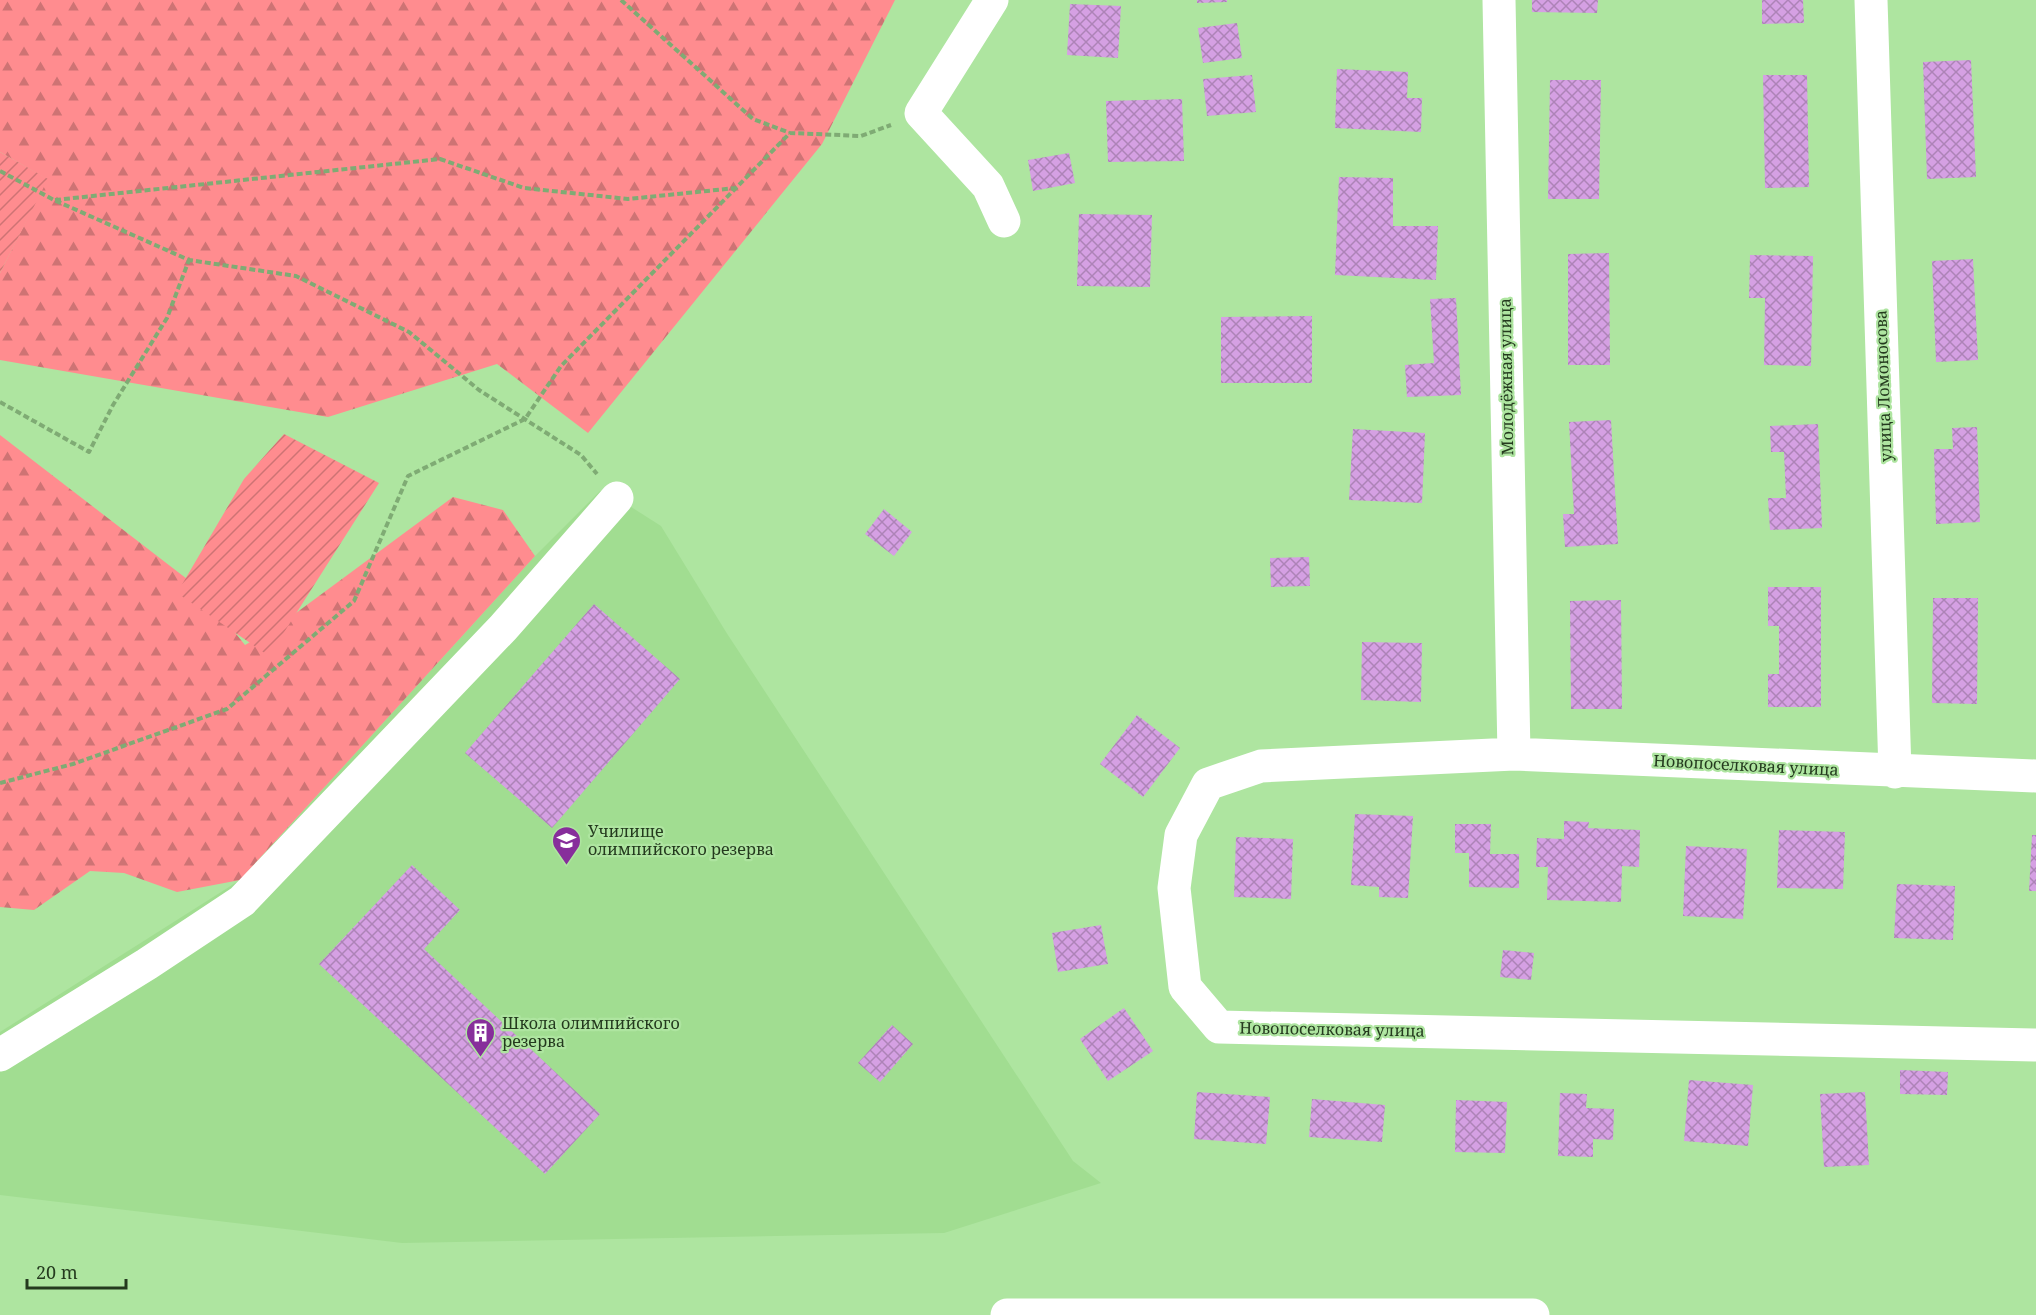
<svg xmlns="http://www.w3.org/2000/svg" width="2036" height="1315" font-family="'Noto Serif',serif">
  <defs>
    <pattern id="forest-firs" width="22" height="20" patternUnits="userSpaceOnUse" patternTransform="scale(1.5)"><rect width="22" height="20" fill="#ff8c8f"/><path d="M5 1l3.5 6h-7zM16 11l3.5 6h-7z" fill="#ce7374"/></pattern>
    <pattern id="garden-furrows" width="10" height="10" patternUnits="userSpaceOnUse" patternTransform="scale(1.5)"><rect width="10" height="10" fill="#ff8c8f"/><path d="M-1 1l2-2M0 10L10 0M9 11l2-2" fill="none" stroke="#ce7374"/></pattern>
    <pattern id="building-cross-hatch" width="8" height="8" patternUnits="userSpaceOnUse" patternTransform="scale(1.5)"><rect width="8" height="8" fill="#d5a0e3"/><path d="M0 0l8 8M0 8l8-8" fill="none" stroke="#ad83b7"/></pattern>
  </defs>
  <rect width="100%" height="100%" fill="#aee5a0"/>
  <path fill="#a1dd91" d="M600,491L617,498L661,526L726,632L1073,1161L1101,1183L944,1233L402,1243L0,1195V1032L240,880L535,556Z"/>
  <path fill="url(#forest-firs)" d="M0,0H895L822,144L588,433L497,364L328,417L0,360V273L47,179L0,152Z
    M0,435L200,589L245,645L277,627L453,497L503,510L535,556L240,880L177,892L124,873L90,871L34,910L0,907Z"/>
  <path fill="url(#garden-furrows)" d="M0,152L48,179L0,273Z
    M284,434L379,483L269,656L177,593L244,479Z"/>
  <path fill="url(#building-cross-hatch)" d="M1197,0H1227V2L1197,3Z
    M1532,0H1598L1597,13L1532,12Z
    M1762,0H1803L1804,23L1762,24Z
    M1070,4L1121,6L1118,58L1067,55Z
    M1237,23L1242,58L1203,63L1198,28Z
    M1971,60L1976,177L1927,179L1923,62Z
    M1337,69L1408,72L1407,98H1422L1421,132L1335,128Z
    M1252,75L1256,112L1207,116L1203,79Z
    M1763,75H1807L1809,187L1765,188Z
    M1550,80H1601L1599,199H1548Z
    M1182,99L1184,161L1108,162L1106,101Z
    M1069,153L1075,183L1033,191L1028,160Z
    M1339,177L1393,178V226H1438L1436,280L1335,275Z
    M1079,214L1152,215L1150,287L1077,286Z
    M1609,253L1610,365H1568V254Z
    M1750,255L1813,256L1811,366L1764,365L1765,298H1749Z
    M1973,259L1978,360L1936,362L1932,261Z
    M1456,298L1461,395L1407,397L1405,365L1434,363L1430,299Z
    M1312,316V383H1221V317Z
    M1611,420L1618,544L1565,547L1563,514H1574L1569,422Z
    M1818,424L1822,528L1770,530L1768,498H1786L1784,452H1771L1770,426Z
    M1977,427L1980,522L1936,524L1934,449H1953L1952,428Z
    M1353,429L1425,433L1422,503L1349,500Z
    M884,509L912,532L894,556L865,534Z
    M1309,557L1310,586L1271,587L1270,558Z
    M1768,587H1821V707H1768V674H1779V626H1768Z
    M1933,598H1978L1977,704L1932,703Z
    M1621,600L1622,709H1571L1570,601Z
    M594,604L680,679L552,828L465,753Z
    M1362,642L1422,643L1421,702L1361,700Z
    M1137,715L1180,748L1143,797L1100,764Z
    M1355,814L1413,816L1408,898L1379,897V887L1351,885Z
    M1564,821L1589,822L1588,828L1640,830L1639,867L1622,866L1621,902L1547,900L1548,867H1536L1537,838L1564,839Z
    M1455,824H1491L1490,854H1519V888L1469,887V853H1455Z
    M1779,830L1845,832L1843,889L1777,888Z
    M2032,835H2036V891H2029Z
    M1236,837L1293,839L1291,899L1234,897Z
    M1686,846L1747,849L1743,919L1683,916Z
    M412,865L460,910L424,949L600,1114L545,1174L319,964Z
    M1897,884L1955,886L1953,940L1894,938Z
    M1101,925L1108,964L1058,972L1052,933Z
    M1503,950L1534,953L1531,980L1500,977Z
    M1124,1008L1153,1051L1108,1081L1080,1039Z
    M892,1025L913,1044L880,1082L858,1063Z
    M1900,1070L1948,1072L1947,1095L1900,1094Z
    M1689,1080L1753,1085L1748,1146L1684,1141Z
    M1197,1092L1270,1097L1266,1144L1194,1139Z
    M1865,1092L1869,1165L1824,1167L1820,1094Z
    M1560,1093L1587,1094L1586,1108L1614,1109L1613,1140L1593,1139V1157L1558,1156Z
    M1312,1099L1385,1105L1382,1142L1309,1137Z
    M1456,1100L1507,1102L1505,1153L1455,1152Z"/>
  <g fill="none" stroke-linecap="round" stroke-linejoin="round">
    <path stroke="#7fab74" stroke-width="4" stroke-dasharray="6 3" stroke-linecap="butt" d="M621,0L753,119L790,133
      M0,171L54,200L189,260L296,276L409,332L479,390L581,455L597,474
      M55,200L440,159L524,188L628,199L736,188
      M0,402L89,452L113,405L167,318L189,260
      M0,783L73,764L227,709L354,601L408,476L525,419L561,366L790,133L861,136L891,125"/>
    <path stroke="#fff" stroke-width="33" d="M992,0L921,113L988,186L1004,221
      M1499,0L1514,754
      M1871,0L1895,772
      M2036,776L1514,754L1261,766L1208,784L1181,835L1174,888L1185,987L1219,1027L2036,1045
      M0,1055L147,964L242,901L503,628L617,498
      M1007,1315H1533"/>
  </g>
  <defs>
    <symbol id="university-pin" viewBox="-11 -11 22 30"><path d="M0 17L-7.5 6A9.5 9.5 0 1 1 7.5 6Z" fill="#872e9b" stroke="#aee5a0"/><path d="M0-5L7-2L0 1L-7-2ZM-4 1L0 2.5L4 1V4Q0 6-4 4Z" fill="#fff"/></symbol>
    <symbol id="building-pin" viewBox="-11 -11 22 30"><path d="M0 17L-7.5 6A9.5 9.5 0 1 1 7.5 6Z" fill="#872e9b" stroke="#aee5a0"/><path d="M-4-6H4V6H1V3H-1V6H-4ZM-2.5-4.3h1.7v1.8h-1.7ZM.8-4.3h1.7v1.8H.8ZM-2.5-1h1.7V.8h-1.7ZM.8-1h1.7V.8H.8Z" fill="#fff"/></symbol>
  </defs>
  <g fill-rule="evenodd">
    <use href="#university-pin" x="550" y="824" width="33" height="45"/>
    <use href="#building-pin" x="464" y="1016" width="33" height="45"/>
  </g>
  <g text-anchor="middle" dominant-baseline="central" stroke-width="4.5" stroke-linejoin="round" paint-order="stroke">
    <g font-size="16" fill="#243a1e" stroke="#aee5a0">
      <text transform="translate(1506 377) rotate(-91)">Молодёжная улица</text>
      <text transform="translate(1883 386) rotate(-92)">улица Ломоносова</text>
      <text transform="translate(1746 765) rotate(3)">Новопоселковая улица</text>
      <text transform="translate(1332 1029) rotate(1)">Новопоселковая улица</text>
    </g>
    <g font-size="16" fill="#243a1e" stroke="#aee5a0" text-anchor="start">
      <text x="588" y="831">Училище<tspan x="588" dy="18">олимпийского резерва</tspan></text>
      <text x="502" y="1023">Школа олимпийского<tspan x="502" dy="18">резерва</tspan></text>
    </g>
  </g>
  <path d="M27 1279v9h99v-9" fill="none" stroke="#243a1e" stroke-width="3"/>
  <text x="36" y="1279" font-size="18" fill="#243a1e" stroke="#aee5a0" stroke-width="4.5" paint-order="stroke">20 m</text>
</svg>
